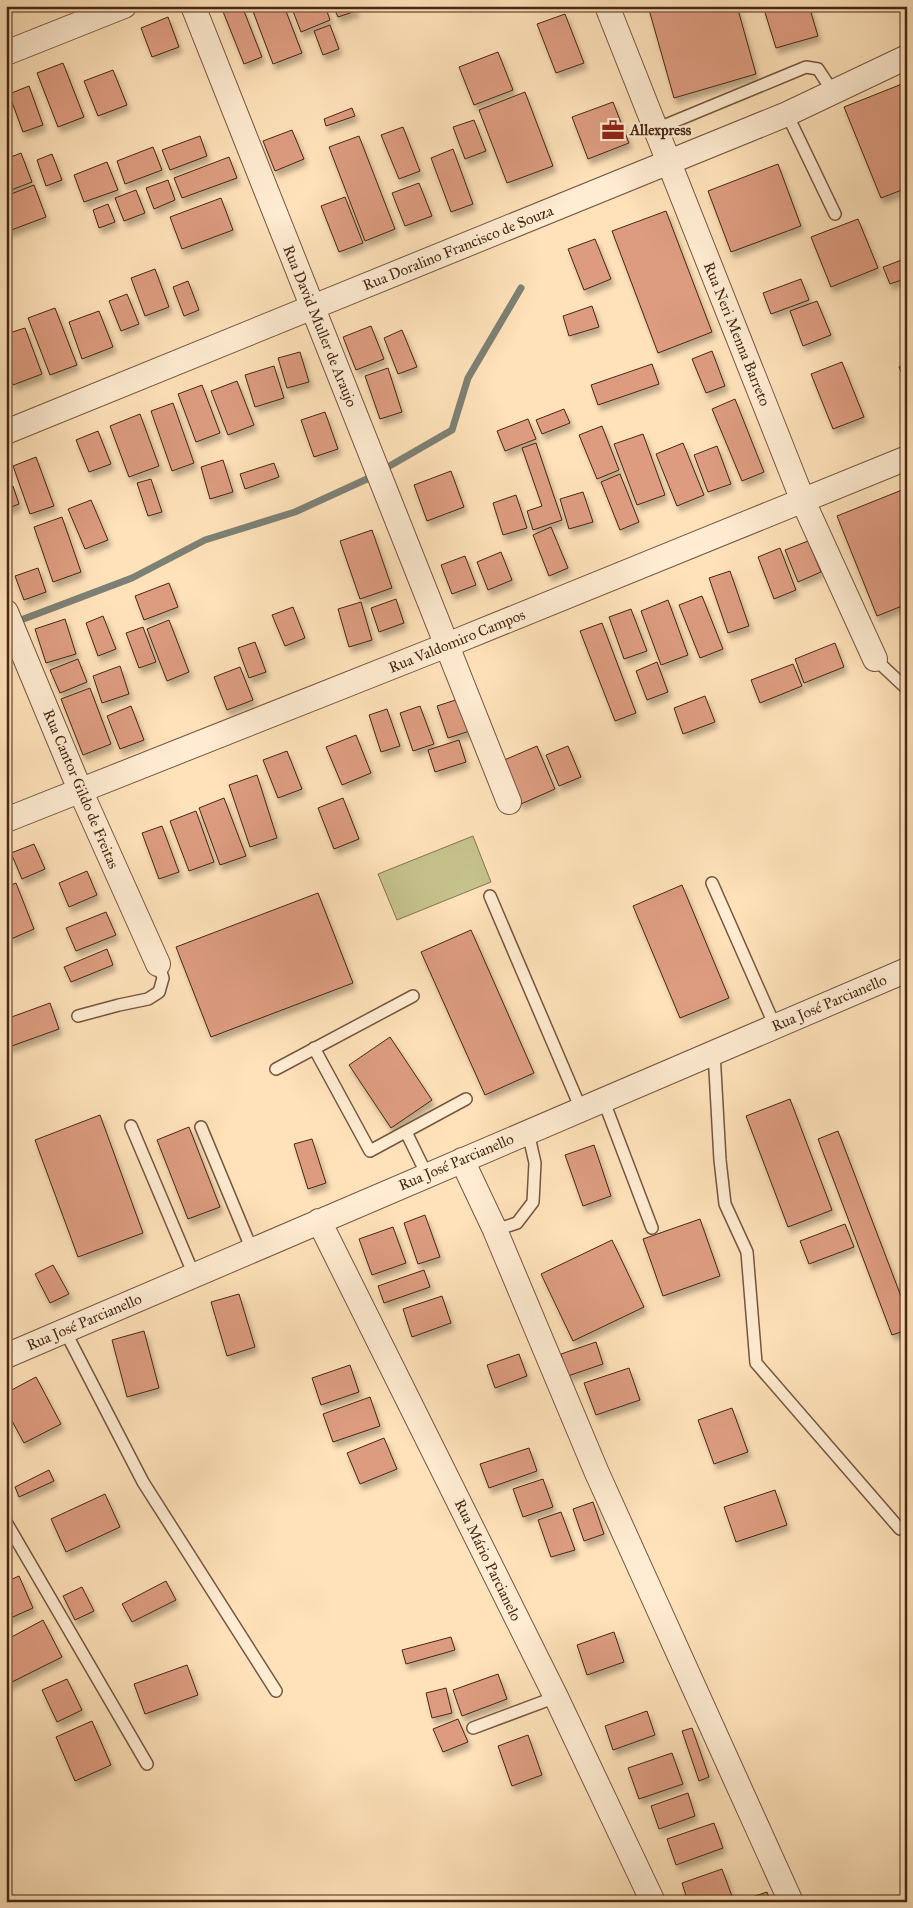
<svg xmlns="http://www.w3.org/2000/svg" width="913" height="1908" font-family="'IM FELL Great Primer',serif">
  <defs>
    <filter id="shadow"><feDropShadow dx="3" dy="5.5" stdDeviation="2.5" flood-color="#0004"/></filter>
  </defs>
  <rect width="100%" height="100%" fill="#ffe2ba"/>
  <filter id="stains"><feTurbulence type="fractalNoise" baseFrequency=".004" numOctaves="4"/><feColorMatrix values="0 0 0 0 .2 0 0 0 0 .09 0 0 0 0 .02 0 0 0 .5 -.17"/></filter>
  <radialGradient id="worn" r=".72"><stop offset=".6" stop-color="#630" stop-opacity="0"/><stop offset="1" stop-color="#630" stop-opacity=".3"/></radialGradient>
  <path fill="#c6c28c" stroke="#867450" d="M473,836L491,882L397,920L378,874Z"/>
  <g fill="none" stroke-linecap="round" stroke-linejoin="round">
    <path stroke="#7d8175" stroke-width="7" d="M13,623L132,578L205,540L295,512L367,479L452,430L468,378L521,288"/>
  </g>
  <path fill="#dd9c80" stroke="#472714" filter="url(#shadow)" d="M229,6H242L262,57L244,64L222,9Z
    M251,6H284L302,53L273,64Z
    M291,6H325L330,20L301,32Z
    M333,6H354L356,11L338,17Z
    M648,6H737L756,74L674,98Z
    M763,6H809L818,36L776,48Z
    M565,14L584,63L556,73L537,24Z
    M168,17L179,47L152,57L141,28Z
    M330,25L339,49L323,55L314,31Z
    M498,52L513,90L474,105L459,67Z
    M63,63L84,117L58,127L37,73Z
    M113,70L127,105L98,116L84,81Z
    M907,82V188L881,198L844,107Z
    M29,86L43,125L23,132L9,94Z
    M525,92L553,166L507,183L479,110Z
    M613,102L629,143L588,159L572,117Z
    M352,108L355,116L326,126L324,119Z
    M474,120L486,151L465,159L453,127Z
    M403,127L420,171L399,179L381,135Z
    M292,130L304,159L275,171L263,141Z
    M200,136L207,156L170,170L162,150Z
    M359,136L395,229L365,241L329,147Z
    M153,147L162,170L125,184L117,161Z
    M453,149L473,204L451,212L431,158Z
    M21,153L32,182L6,192V159Z
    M52,154L62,180L46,186L37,160Z
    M229,157L237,178L182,198L174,178Z
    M107,162L118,190L84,202L74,175Z
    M778,164L801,226L731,252L708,191Z
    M168,180L175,200L154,209L146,188Z
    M419,183L432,216L405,226L392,193Z
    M34,185L46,217L6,232V196Z
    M136,190L145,213L124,221L115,198Z
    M345,197L363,243L339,252L321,206Z
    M221,198L233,230L182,249L170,217Z
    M108,204L115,222L99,228L93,210Z
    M666,211L712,332L658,353L612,231Z
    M858,219L878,268L831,287L811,237Z
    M595,239L611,279L584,290L568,249Z
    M907,258V278L890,284L883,267Z
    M155,269L169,307L145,316L131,278Z
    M801,279L809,300L771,314L763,293Z
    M188,281L199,310L184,316L173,287Z
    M127,294L139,324L121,331L109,301Z
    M817,301L831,335L803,346L790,311Z
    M592,306L599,327L569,336L563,316Z
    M55,308L77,365L50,375L28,318Z
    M99,311L113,347L82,359L69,322Z
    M371,326L384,359L356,370L343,337Z
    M25,328L42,374L13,385L6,367V334Z
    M402,330L417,367L398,374L384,338Z
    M712,351L725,386L706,393L692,359Z
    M300,352L309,382L287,388L278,358Z
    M842,362L864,417L833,429L811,374Z
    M652,364L659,384L598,405L591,385Z
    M907,364V385L899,367Z
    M274,366L284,398L255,407L245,375Z
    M388,368L402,412L380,419L365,376Z
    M237,381L254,425L228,435L211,391Z
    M202,385L220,433L196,442L178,394Z
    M735,399L764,472L742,481L712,409Z
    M173,403L194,463L172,471L151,411Z
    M564,409L570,423L542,434L536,420Z
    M325,412L338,449L314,457L301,420Z
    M140,414L159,466L129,477L110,426Z
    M528,419L536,439L505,451L497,431Z
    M602,426L619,470L597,479L579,435Z
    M98,431L111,464L89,472L76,440Z
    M643,434L665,495L637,505L614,444Z
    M536,443L562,520L533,530L527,511L542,506L522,448Z
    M683,443L704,495L677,506L656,454Z
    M717,446L731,484L708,492L694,455Z
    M36,457L54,506L30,514L13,466Z
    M223,460L233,492L210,499L201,467Z
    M274,463L279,477L245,489L240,474Z
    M451,471L464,507L427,521L414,485Z
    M620,474L639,522L620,530L601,482Z
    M151,479L162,512L148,516L137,483Z
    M13,486L19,504L6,509V488Z
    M907,488V604L877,616L837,516Z
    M583,492L593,522L569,529L560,499Z
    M516,495L527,528L503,535L493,503Z
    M91,500L108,540L85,549L68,509Z
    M62,517L81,572L53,582L34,527Z
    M551,527L568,568L549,576L533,535Z
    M372,530L392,588L360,599L340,541Z
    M808,541L821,572L798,582L785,550Z
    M780,548L796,590L774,599L758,557Z
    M501,552L512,580L488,590L477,562Z
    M465,556L476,585L452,594L441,565Z
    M38,568L46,592L24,600L15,576Z
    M730,571L749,626L728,633L709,578Z
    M169,583L178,607L144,620L135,596Z
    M702,596L723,649L700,658L679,605Z
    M396,599L404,623L379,632L371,608Z
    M668,600L688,655L661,665L641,611Z
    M361,602L372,640L349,647L338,609Z
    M293,607L305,638L285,646L272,615Z
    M631,609L647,651L624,659L609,617Z
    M103,616L116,649L98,656L86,623Z
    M65,619L76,654L46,663L35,629Z
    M169,620L189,672L167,681L147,629Z
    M602,623L636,713L615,721L580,631Z
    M143,627L156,662L139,668L126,633Z
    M255,642L266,672L249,678L238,648Z
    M835,643L844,667L804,683L795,659Z
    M78,659L87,682L60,693L50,670Z
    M657,662L668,692L647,700L636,671Z
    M793,664L802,686L760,703L751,680Z
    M120,666L129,694L102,703L93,676Z
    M240,667L253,700L227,710L214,677Z
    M90,688L111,744L83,755L61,699Z
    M705,696L715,722L683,734L674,708Z
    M465,697L476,729L448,738L437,706Z
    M131,706L144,740L120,749L107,716Z
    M420,706L434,744L413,751L400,713Z
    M387,709L400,746L381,752L369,715Z
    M356,735L371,773L342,785L326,747Z
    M459,740L466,762L435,772L428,750Z
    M537,746L555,789L521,804L502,761Z
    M568,746L581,777L559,786L546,755Z
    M287,751L302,789L278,798L263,760Z
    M257,775L277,838L250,847L229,785Z
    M224,798L246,856L220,865L199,808Z
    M343,798L359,839L334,849L318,808Z
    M196,811L214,862L189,871L170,821Z
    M162,826L179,872L159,879L142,833Z
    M34,844L45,869L22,879L11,853Z
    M87,871L97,895L69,907L59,883Z
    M16,883L34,929L11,939L6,927V887Z
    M682,885L729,998L680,1018L633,906Z
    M318,893L353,983L211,1037L176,947Z
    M106,912L116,935L76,951L66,928Z
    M471,930L534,1073L485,1095L421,952Z
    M107,949L113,965L71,982L64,967Z
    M50,1003L59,1029L9,1047L6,1038V1019Z
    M390,1037L432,1100L391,1128L349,1065Z
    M790,1099L832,1210L788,1227L746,1116Z
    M100,1115L143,1233L78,1257L35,1140Z
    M189,1127L220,1207L188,1219L157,1140Z
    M838,1131L907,1312V1330L892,1335L818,1139Z
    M312,1139L326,1183L308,1189L294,1144Z
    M594,1145L611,1196L583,1206L565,1155Z
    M425,1215L440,1257L418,1264L404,1223Z
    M700,1219L720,1276L663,1296L643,1239Z
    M845,1224L854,1247L809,1264L800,1241Z
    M393,1227L406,1263L372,1275L359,1239Z
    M612,1240L644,1307L573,1341L541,1274Z
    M53,1265L69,1294L50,1303L35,1274Z
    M424,1270L430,1287L384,1303L378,1286Z
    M239,1294L255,1347L227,1356L211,1302Z
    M442,1296L451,1323L412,1337L403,1309Z
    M144,1331L159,1388L127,1397L112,1340Z
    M596,1342L603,1364L568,1376L561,1354Z
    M519,1354L527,1376L495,1388L487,1365Z
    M350,1365L359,1392L321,1405L312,1378Z
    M629,1368L640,1400L596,1415L584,1383Z
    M36,1377L61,1424L24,1443L6,1410V1393Z
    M370,1397L380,1426L333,1442L323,1414Z
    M732,1408L748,1452L714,1464L698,1420Z
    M384,1438L397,1469L360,1484L347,1453Z
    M529,1448L537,1471L489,1488L480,1464Z
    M49,1470L54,1481L19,1497L15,1487Z
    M543,1479L553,1507L523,1517L513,1489Z
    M775,1490L787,1525L736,1542L724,1507Z
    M105,1494L120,1527L66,1552L51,1519Z
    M593,1502L604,1534L584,1541L573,1509Z
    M561,1512L575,1550L551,1557L538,1520Z
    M19,1576L33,1608L6,1620V1582Z
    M166,1581L176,1600L132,1622L122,1604Z
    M82,1587L94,1611L75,1620L63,1596Z
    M43,1620L62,1657L6,1685V1640Z
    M614,1632L624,1662L587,1675L577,1645Z
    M451,1637L455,1650L406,1664L402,1650Z
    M187,1665L198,1695L145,1714L134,1684Z
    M498,1674L507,1699L462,1716L453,1690Z
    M67,1679L82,1710L57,1722L42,1690Z
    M446,1688L452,1713L432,1718L426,1693Z
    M647,1711L655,1735L613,1750L605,1726Z
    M458,1719L468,1742L443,1752L433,1729Z
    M92,1721L111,1765L75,1781L56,1737Z
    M692,1728L709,1777L699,1781L682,1731Z
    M528,1735L542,1775L512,1786L498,1746Z
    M672,1753L683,1784L639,1799L628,1768Z
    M688,1793L695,1816L659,1829L651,1806Z
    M714,1823L723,1848L676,1865L667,1839Z
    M722,1869L733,1899L724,1902H688L682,1883Z
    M767,1892L771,1902H751L749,1898Z"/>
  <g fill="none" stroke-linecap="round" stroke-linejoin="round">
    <defs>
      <path id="service" d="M787,114L835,214
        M656,129L806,67L818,69L833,92
        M875,659L907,689
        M712,883L775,1026
        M490,896L581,1109
        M78,1016L119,1005L148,999L159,992L163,978L158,964
        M314,1048L370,1151L466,1099
        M714,1052L720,1160L725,1204L747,1252L756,1363L900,1529
        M276,1069L413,996
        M603,1099L652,1228
        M131,1126L194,1275
        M201,1127L252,1250
        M406,1132L427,1175
        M495,1230L517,1223L533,1202L535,1163L528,1132
        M65,1331L143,1482L276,1691
        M6,1522L147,1764
        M473,1728L556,1697"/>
      <path id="minor" d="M193,6L509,802
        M607,6L803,501L875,659
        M6,53L124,6
        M6,432L787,114L907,57
        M6,612L80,790L158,964
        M6,820L447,645L907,458
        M462,1160L495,1230L597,1473L791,1902
        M319,1221L556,1697L653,1902
        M6,1356L907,970"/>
    </defs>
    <use href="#service" stroke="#75563e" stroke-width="14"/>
    <use href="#minor" stroke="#75563e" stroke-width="26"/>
    <use href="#service" stroke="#ffecd2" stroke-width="11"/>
    <use href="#minor" stroke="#ffecd2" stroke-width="24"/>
  </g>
  <defs>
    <symbol id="office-bare" viewBox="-9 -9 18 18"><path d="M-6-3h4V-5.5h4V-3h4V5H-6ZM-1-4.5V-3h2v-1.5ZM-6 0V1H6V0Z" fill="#8f2418" stroke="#ffecd2" stroke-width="2.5" paint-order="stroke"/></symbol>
  </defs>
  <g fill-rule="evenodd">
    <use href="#office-bare" x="597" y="114" width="32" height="32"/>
  </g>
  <g text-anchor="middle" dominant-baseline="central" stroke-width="4.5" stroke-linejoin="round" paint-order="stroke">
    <g font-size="15" font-weight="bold" fill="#472714" stroke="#ffecd2" text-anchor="start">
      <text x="630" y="130">Allexpress</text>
    </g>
    <g font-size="15" fill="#472714" stroke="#ffecd2">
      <text transform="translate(458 248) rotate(-22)">Rua Doralino Francisco de Souza</text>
      <text transform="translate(320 326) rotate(68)">Rua David Muller de Araujo</text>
      <text transform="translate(737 334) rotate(68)">Rua Neri Menna Barreto</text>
      <text transform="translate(457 641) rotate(-22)">Rua Valdomiro Campos</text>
      <text transform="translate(81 789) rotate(67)">Rua Cantor Gildo de Freitas</text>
      <text transform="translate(829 1003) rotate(-23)">Rua José Parcianello</text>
      <text transform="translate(456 1162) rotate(-23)">Rua José Parcianello</text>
      <text transform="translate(84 1322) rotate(-23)">Rua José Parcianello</text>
      <text transform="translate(488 1560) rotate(64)">Rua Mário Parcianelo</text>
    </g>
  </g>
  <rect width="913" height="1908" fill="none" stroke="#ffe2ba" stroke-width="25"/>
  <rect x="8" y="8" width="898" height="1893" fill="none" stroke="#472714" stroke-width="2.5"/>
  <rect x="12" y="12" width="888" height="1883" fill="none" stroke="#472714"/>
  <rect width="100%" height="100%" filter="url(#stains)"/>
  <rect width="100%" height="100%" fill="url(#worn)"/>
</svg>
